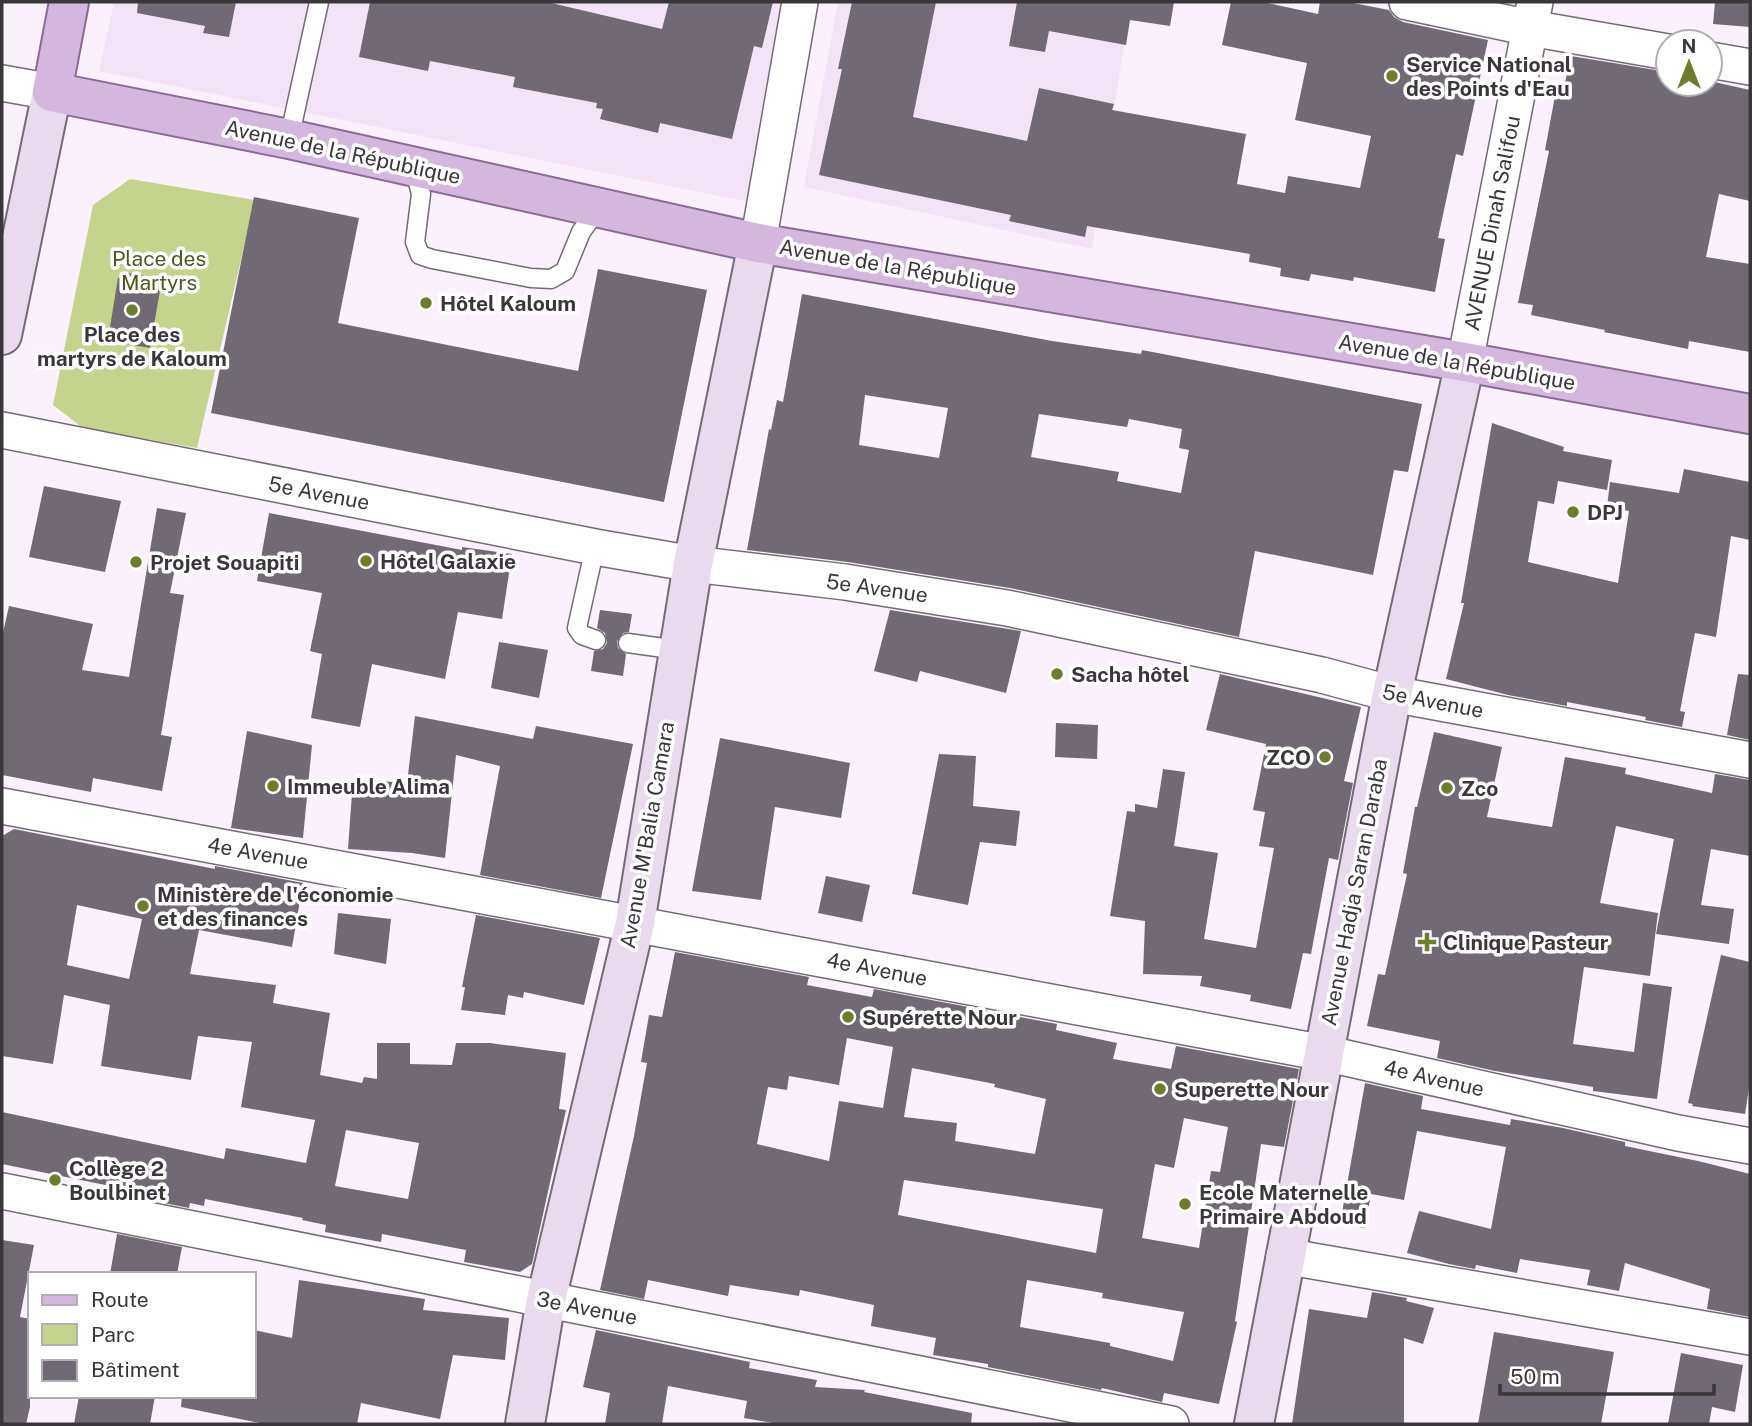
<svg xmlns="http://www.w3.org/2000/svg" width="1752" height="1426" font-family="'Public Sans',sans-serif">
  <rect width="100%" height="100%" fill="#faf1fd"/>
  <path fill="#f2e4f6" d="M114,2H795L754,203L99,71Z
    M838,2H1131L1092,249L804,187Z"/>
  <path fill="#c4d48c" d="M130,179L255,200L197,448L83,428L53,405L93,205Z"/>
  <path fill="#716974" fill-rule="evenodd" d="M138,2H236L229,37L203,33L205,26L137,13Z
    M370,2H547L662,29L669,2H773L762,48L754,46L732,139L660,123L658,133L600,119L603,109L596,108L597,103L513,87L515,77L430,61L428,71L359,57Z
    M852,2H936L913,117L1027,141L1039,88L1114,104L1112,110L1246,134L1237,184L1285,193L1288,176L1360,188L1371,136L1295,120L1307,63L1222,45L1231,2H1263L1318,14L1320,2H1348L1389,10L1394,17L1403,22L1488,40L1463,156L1456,154L1438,238L1445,239L1435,292L1354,277L1353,281L1311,274L1309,281L1280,276L1281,268L1249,262L1250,254L1087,226L1085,237L1009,221L1011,215L819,175L842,69H838Z
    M1017,2H1174L1170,26L1130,20L1126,45L1049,31L1045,52L1009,46Z
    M1715,2H1750V27L1713,24Z
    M1571,56L1668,72V84H1710V81L1750,90V201L1719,194L1706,257L1750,264V352L1689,341L1688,349L1604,332L1605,330L1531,315L1533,305L1518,303L1549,151L1545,150L1557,85L1564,87Z
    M254,197L359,218L338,323L578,371L598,269L707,290L664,502L211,413Z
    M128,273L162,279L150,348L115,342L116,334L109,333L118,278H127Z
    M802,294L1052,341L1141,354L1142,350L1422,404L1408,472L1394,470L1373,575L1255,551L1239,637L1010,588L848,562L747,550L769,429L771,430L777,400L783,402ZM865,395L948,408L939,458L859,445ZM1039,414L1127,427L1129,419L1182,429L1179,448L1189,450L1181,493L1117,481L1119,472L1031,457Z
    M1492,423L1564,447L1563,451L1612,460L1607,490L1558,481L1554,504L1538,501L1528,562L1618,583L1629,511L1607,507L1610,482L1679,493L1684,469L1750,482V540L1731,536L1716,637L1695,633L1680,711L1685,712L1682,727L1645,720L1646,717L1567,702V706L1508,695L1446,679L1464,603H1461Z
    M44,486L121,501L105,572L29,557Z
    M157,508L186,513L170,593L184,595L161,735L172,737L162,791L93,778L91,792L2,775V637L9,606L93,624L82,670L129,677Z
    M269,513L462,550V547L512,554L502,619L458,612L445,679L372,664L360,727L311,718L322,654L310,651L322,593L257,581Z
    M600,610L632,614L629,632L623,633L617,641L618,648L626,654L623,676L591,671L594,651L603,649L607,643L605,633L597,628Z
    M890,610L1021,631L1006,693L920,671L917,682L874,671Z
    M499,642L548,650L539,698L491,688Z
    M1220,674L1361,707L1344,781L1353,783L1338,860L1329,858L1311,954L1303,953L1291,1009L1250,1001L1251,995L1200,986L1202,976L1143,974L1145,921L1110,916L1127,811L1135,812V804L1157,808L1163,769L1185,772L1174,846L1218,853L1204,939L1256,948L1274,848L1259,846L1265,812L1253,810L1266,744L1206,730Z
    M1738,674L1750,675V740L1727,735Z
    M415,716L533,739L536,726L633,744L601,898L480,875L500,766L456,755L445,858L412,853L348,849L353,779L407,783Z
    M1056,723L1098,725L1097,759L1055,757Z
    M247,731L312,745L303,838L231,828Z
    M1434,732L1502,747L1487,817L1552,827L1565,757L1626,768L1625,774L1712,793L1715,774L1750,780V856L1711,849L1701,905L1734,909L1729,944L1656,934L1674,839L1616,826L1600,903L1658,913L1650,976L1584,967L1573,1044L1634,1052L1643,983L1672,987L1657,1099L1593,1091V1087L1495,1071L1437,1058L1440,1041L1367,1026L1378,974L1385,975L1407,874L1403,873L1415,807H1417Z
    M720,738L850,763L841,818L775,807L761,900L692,891Z
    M939,754L976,756L973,806L1020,811L1016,846L980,842L968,905L912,894Z
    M14,829L215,869V866L303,883L292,947L199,930L190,974L276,985L273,1003L330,1013L320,1075L362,1083L364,1077L377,1079V1043H410V1064L452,1065L456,1043H490L566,1053L559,1109L566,1110L532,1264L520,1272L464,1262L466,1250L382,1234L381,1242L325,1232L326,1225L302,1220L303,1218L205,1199L204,1206L190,1203L189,1208L124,1195L125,1189L2,1164V1112L224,1159L226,1148L306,1163L315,1120L241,1107L252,1042L198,1036L191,1080L101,1066L110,1005L64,995L53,1064L2,1056V836ZM77,905L142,919L129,979L67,965ZM346,1130L419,1143L408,1199L335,1186Z
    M826,876L870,885L862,922L818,913Z
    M338,913L391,919L386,964L334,954Z
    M476,915L600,938L584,1005L524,992L523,998L508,995L505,1015L461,1010L465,987H462Z
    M675,952L809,977L807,985L872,997L874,989L1057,1024L1056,1030L1117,1043L1113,1059L1171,1069L1176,1046L1299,1069L1284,1147L1261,1144L1235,1321L1237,1322L1219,1404L1164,1393L1162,1402L1102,1388L1101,1390L988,1367V1364L933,1355L936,1338L871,1326L874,1305L800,1290L799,1296L730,1285L728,1296L648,1280L644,1299L600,1290L634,1136L647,1063L641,1062L649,1015L662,1017ZM847,1038L893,1047L883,1108L839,1101L829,1161L757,1144L768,1087L787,1090L789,1076L839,1085ZM912,1068L995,1084L994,1087L1046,1099L1035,1154L955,1141L957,1123L904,1117ZM1184,1118L1228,1127L1220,1172L1211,1171L1199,1248L1142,1238L1155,1164L1174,1168ZM904,1180L1103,1209L1096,1253L898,1215ZM1027,1280L1103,1293L1102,1298L1184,1312L1173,1361L1110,1346V1343L1020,1327Z
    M1721,955L1750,962V1082L1745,1114L1692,1106L1693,1104L1688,1103Z
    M1365,1083L1423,1096L1421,1109L1510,1125L1511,1119L1563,1128L1625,1142V1146L1698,1161L1750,1174V1317L1707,1309L1710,1289L1625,1263L1619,1291L1587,1285L1590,1270L1520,1259L1517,1273L1476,1265L1475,1269L1449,1264L1407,1253L1419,1211L1491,1229L1506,1147L1417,1131L1404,1200L1371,1194L1365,1228L1340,1224Z
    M117,1234L182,1247L177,1274H110Z
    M2,1240L34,1245L20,1317L30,1319V1407L26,1424H2Z
    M299,1280L425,1299L423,1310L509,1318L505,1360L453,1355L440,1419L361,1403L357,1424H265L181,1407L182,1396H254V1330L292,1338Z
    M1372,1292L1407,1298L1406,1301L1434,1308L1423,1344L1404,1338V1424H1292L1309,1309L1367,1318Z
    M596,1330L750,1362L749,1368L817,1380L815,1387L865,1390L864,1392L972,1413L971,1424H779L744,1418L747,1401L668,1386L662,1424H605L610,1393L583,1387Z
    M1494,1332L1614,1352L1601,1424H1478Z
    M1681,1353L1743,1365L1735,1412L1712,1407L1709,1424H1668Z
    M79,1396H155L150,1424H74Z"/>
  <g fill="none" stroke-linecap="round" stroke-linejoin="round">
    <defs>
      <path id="lane" d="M289,139L319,2
        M414,167L421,194L415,242L420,255L432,259L531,278L551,279L565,271L581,232L598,208
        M595,547L577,628L582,635L596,640
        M628,643L678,650"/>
      <path id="street" d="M1407,2L1530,28L1668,52
        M1710,60L1750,67
        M2,83L52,92
        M758,243L800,2
        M1465,362L1535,2
        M2,430L595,547L693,564L845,582L1007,608L1322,675L1392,694L1750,760
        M2,806L1324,1053L1678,1133L1750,1146
        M2,1191L1171,1424
        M1284,1256L1750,1337"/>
      <path id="secondary" d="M2,335L52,92
        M525,1424L546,1300L635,923L693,564L758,243
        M1254,1424L1392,694L1465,362"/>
      <path id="primary" d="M69,2L52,92L289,139L758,243L1465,362L1750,414"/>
    </defs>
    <use href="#lane" stroke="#736b75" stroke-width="21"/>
    <use href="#street" stroke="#736b75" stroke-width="38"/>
    <use href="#secondary" stroke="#736b75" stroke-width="42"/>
    <use href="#primary" stroke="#8b6b94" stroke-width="42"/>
    <use href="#lane" stroke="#fff" stroke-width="18"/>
    <use href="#street" stroke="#fff" stroke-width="35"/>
    <use href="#secondary" stroke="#e9dbed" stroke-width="38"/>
    <use href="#primary" stroke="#d3b7dc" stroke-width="38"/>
  </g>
  <g fill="#6e7d2b" stroke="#fff" stroke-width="2.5">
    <circle cx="1392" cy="76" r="7"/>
    <circle cx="426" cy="303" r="7"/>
    <circle cx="132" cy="310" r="7"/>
    <circle cx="1573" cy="512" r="7"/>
    <circle cx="366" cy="561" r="7"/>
    <circle cx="136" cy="562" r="7"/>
    <circle cx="1057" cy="674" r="7"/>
    <circle cx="1325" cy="757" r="7"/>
    <circle cx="273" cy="786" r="7"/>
    <circle cx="1447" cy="788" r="7"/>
    <circle cx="143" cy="906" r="7"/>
    <path d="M1423.5 931.5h7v7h7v7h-7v7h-7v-7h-7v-7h7z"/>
    <circle cx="848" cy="1017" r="7"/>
    <circle cx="1160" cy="1089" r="7"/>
    <circle cx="55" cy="1180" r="7"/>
    <circle cx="1185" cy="1204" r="7"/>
  </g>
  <g text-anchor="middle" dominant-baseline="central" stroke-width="7" stroke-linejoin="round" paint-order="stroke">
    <g font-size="21" font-weight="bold" fill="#3a373b" stroke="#fff" text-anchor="start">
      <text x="1406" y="64">Service National<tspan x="1406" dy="24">des Points d'Eau</tspan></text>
      <text x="440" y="303">Hôtel Kaloum</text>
      <text x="132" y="334" text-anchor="middle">Place des<tspan x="132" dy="24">martyrs de Kaloum</tspan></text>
      <text x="1587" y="512">DPJ</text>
      <text x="380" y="561">Hôtel Galaxie</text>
      <text x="150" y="562">Projet Souapiti</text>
      <text x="1071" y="674">Sacha hôtel</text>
      <text x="1311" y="757" text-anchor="end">ZCO</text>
      <text x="287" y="786">Immeuble Alima</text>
      <text x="1461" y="788">Zco</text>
      <text x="157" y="894">Ministère de l'économie<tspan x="157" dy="24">et des finances</tspan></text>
      <text x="1443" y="942">Clinique Pasteur</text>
      <text x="862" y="1017">Supérette Nour</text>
      <text x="1174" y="1089">Superette Nour</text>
      <text x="69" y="1168">Collège 2<tspan x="69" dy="24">Boulbinet</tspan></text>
      <text x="1199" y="1192">Ecole Maternelle<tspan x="1199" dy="24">Primaire Abdoud</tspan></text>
    </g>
    <g font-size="21" fill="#3a373b" stroke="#fff">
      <text transform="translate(343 152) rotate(12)">Avenue de la République</text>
      <text transform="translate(1492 223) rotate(-79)">AVENUE Dinah Salifou</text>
      <text transform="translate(898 267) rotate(10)">Avenue de la République</text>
      <text transform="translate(1457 362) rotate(10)">Avenue de la République</text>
      <text transform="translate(319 493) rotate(11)">5e Avenue</text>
      <text transform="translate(877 588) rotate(8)">5e Avenue</text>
      <text transform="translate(1433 701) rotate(11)">5e Avenue</text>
      <text transform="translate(647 835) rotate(-80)">Avenue M'Balia Camara</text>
      <text transform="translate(258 853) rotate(10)">4e Avenue</text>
      <text transform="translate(1354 892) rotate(-79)">Avenue Hadja Saran Daraba</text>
      <text transform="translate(877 969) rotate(11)">4e Avenue</text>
      <text transform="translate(1434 1078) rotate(13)">4e Avenue</text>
      <text transform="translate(587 1308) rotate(11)">3e Avenue</text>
    </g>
    <g font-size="21" fill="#4d581b" stroke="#fff">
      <text x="159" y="258">Place des<tspan x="159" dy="24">Martyrs</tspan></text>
    </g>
  </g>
  <rect width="1752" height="1426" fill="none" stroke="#3a373b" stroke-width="7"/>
  <rect x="28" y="1272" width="228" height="126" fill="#ffffff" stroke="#b0afb1" stroke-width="2"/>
  <rect x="42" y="1295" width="35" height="10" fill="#d3b7dc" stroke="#b0afb1" stroke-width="2"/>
  <text x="91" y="1307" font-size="21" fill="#3a373b">Route</text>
  <rect x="42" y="1324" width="35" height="21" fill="#c4d48c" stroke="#b0afb1" stroke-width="2"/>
  <text x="91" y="1342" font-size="21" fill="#3a373b">Parc</text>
  <rect x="42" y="1360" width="35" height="21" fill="#716974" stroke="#b0afb1" stroke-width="2"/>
  <text x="91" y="1377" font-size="21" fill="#3a373b">Bâtiment</text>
  <g transform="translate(1689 63)"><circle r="33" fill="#ffffff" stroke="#b0afb1" stroke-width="2"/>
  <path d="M0-5L12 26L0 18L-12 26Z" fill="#6e7d2b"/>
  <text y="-10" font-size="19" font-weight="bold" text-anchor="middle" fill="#3a373b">N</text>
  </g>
  <path d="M1500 1384v10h214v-10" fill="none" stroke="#3a373b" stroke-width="3.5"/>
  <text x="1510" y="1384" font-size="21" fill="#3a373b" stroke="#ffffff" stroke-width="5" paint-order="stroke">50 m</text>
</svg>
